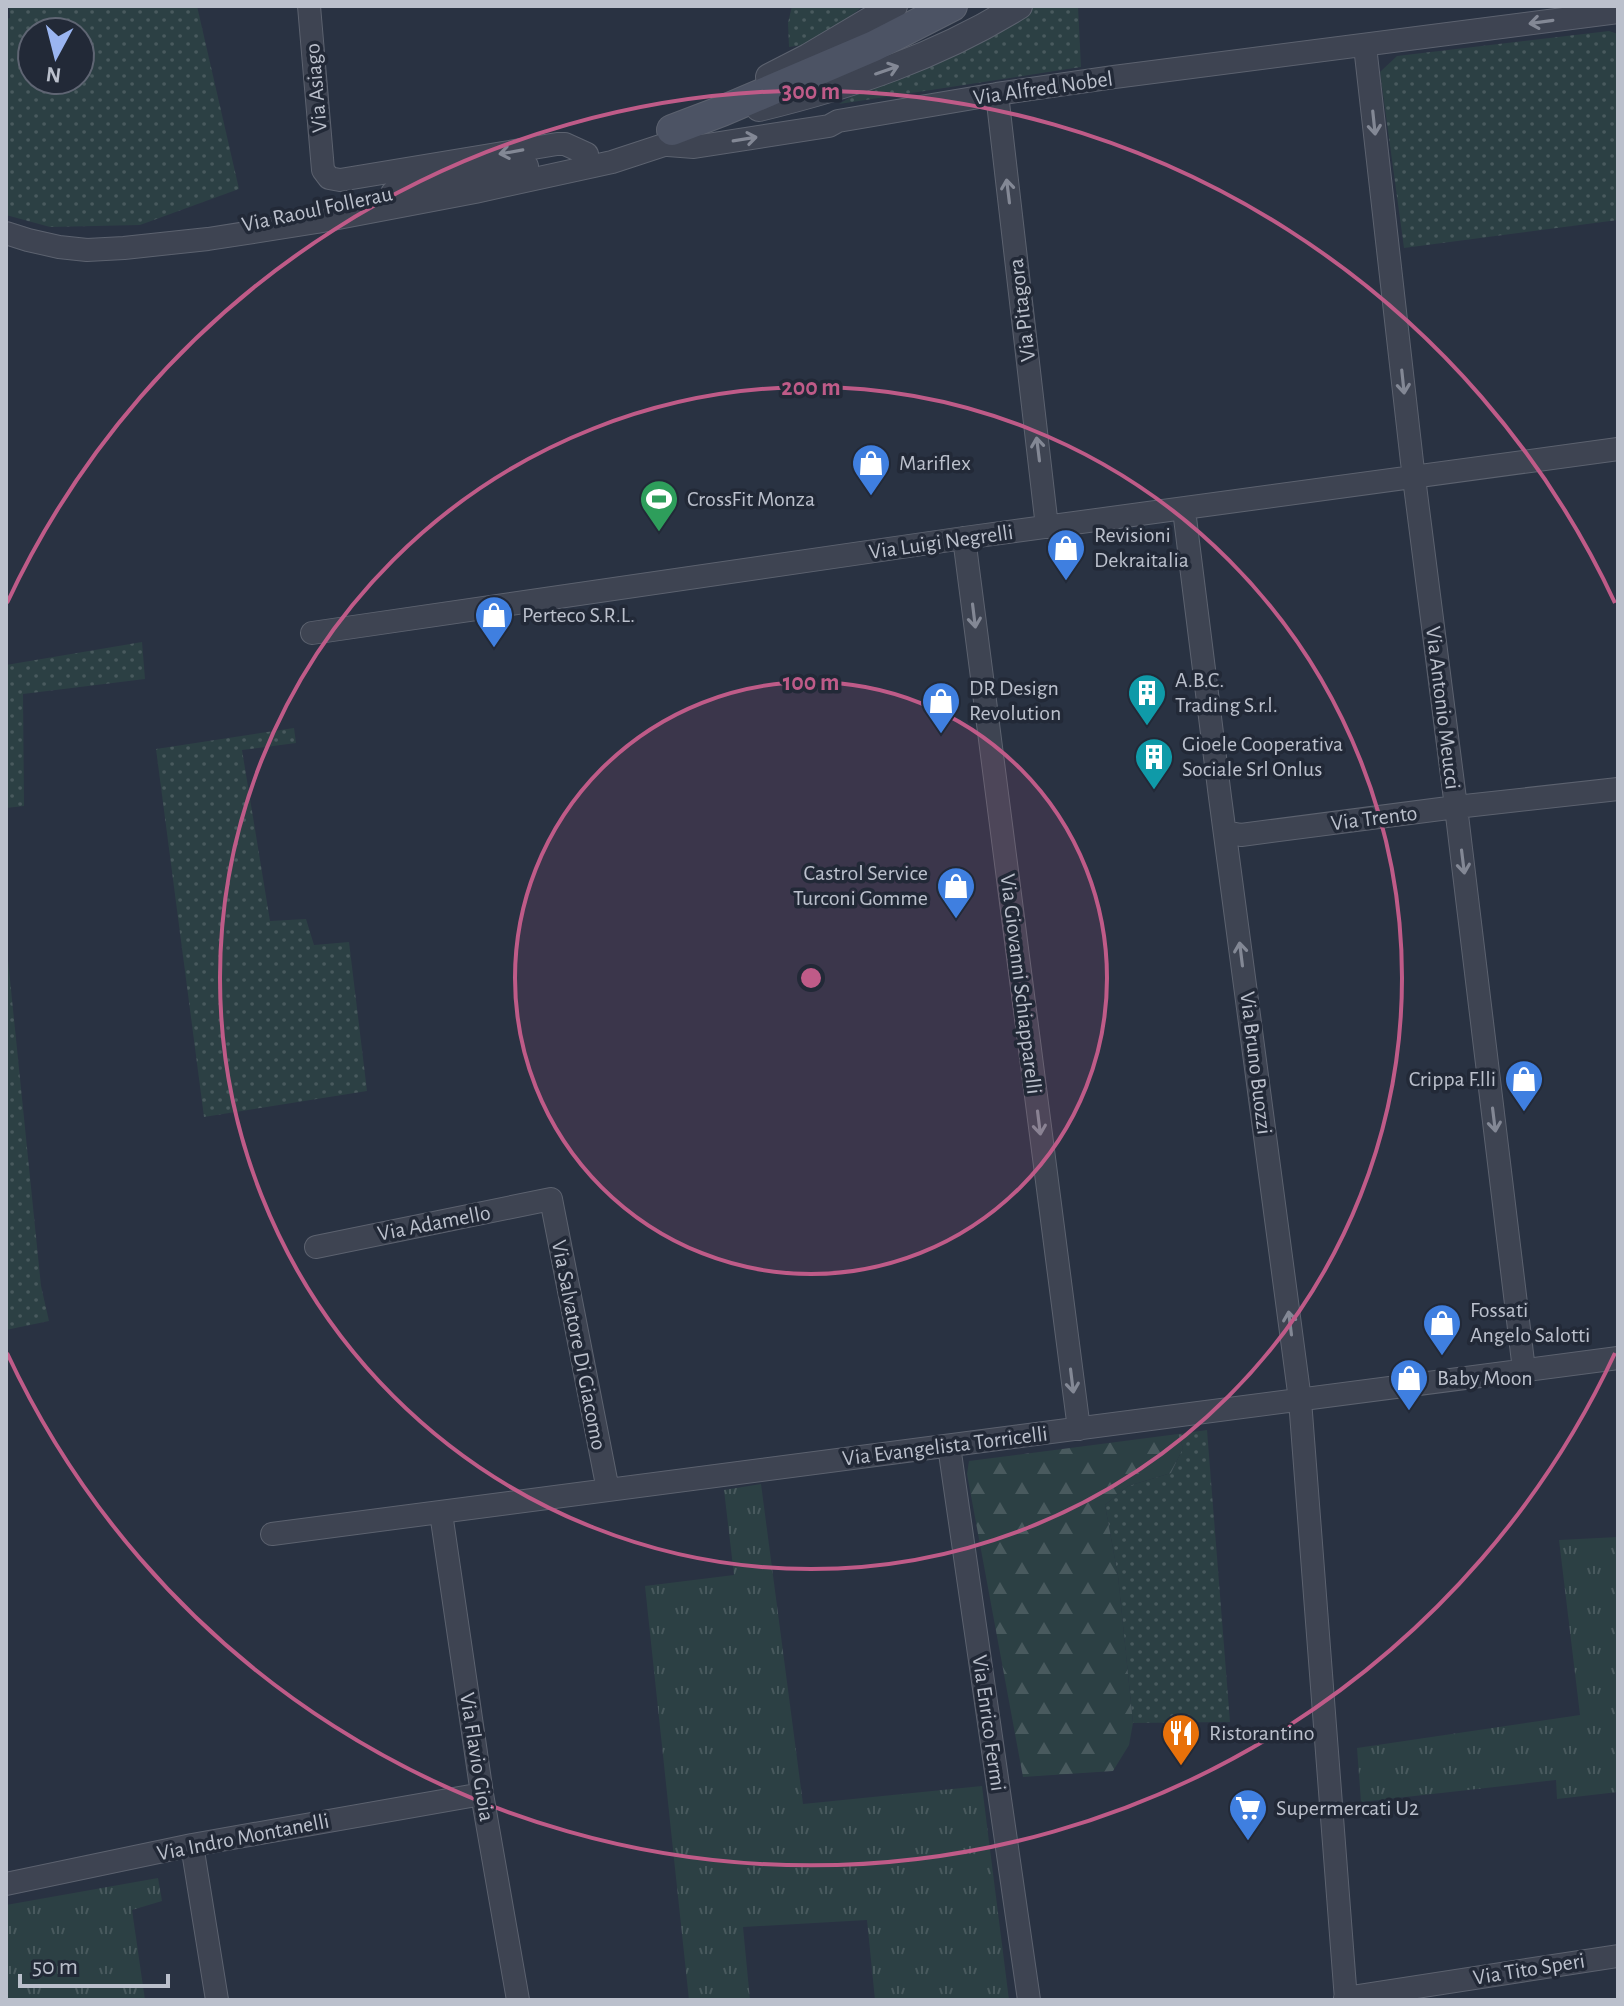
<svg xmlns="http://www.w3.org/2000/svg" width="1624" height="2006" font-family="'Alegreya Sans',sans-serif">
  <defs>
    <pattern id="grass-dots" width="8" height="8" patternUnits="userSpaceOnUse" patternTransform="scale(2)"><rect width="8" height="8" fill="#2c4044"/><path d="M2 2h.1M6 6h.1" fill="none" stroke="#495a5e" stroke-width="1.8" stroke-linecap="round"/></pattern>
    <pattern id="forest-firs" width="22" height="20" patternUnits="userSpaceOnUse" patternTransform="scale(2)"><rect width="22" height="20" fill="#2c4044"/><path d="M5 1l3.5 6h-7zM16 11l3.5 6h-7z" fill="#495a5e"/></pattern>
    <pattern id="park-tufts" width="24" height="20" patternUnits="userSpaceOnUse" patternTransform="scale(2)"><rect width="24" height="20" fill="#2c4044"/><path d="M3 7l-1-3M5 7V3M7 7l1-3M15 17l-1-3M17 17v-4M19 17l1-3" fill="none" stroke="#495a5e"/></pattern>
  </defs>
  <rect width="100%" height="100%" fill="#293242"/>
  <path fill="url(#grass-dots)" fill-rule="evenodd" d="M9,6H197L239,189L140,225L50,227L6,215V19L10,18ZM80,32V80H32V32Z
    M792,6H863L818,43L789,47L788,23Z
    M1036,6H1078L1081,67L839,104C901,65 974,45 1036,6Z
    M1609,31L1618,34V220L1404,248L1380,72L1397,56Z
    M142,642L145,679L23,694L24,806L6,808V665Z
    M294,728L296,743L242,750L270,921L306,919L314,945L349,942L367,1091L204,1117L156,749Z
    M6,940L41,1286L49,1321L6,1330Z
    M1207,1430L1230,1722L1133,1723L1118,1576L1105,1505L1128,1486L1171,1473L1183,1448L1178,1434Z"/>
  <path fill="url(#forest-firs)" d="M1178,1434L1183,1448L1171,1473L1128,1486L1105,1505L1118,1576L1133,1723L1129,1745L1113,1771L1023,1777L967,1474L969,1461Z"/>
  <path fill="url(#park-tufts)" d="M761,1484L803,1804L982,1786L1009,2000H875L867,1920L743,1927L750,2000H689L645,1586L734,1575L724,1490Z
    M1618,1537V1792L1557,1799L1556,1780L1361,1802L1357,1748L1580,1715L1559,1540Z
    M158,1878L162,1901L132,1910L145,2000H6V1905Z"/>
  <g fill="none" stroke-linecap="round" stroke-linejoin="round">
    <defs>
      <path id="minor" d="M309,6L323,170L329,178L340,180L557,144H565L587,154
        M1365,46L1412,462L1456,807L1524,1370
        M997,94L1047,527
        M668,145L694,147L829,126L838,121L997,94L1114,77L1618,12
        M392,193L527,166
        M6,233L28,240L59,247L87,250L124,248L208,239L317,222L475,192L612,162L679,140
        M1184,510L1220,797L1300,1400L1346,2000
        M964,538L1079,1429
        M312,633L964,538L1618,449
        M1225,832L1241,835L1456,807L1618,789
        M316,1247L551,1199L608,1490
        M949,1446L1029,2000
        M441,1513L482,1794L518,2000
        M272,1534L1618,1358
        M192,1845L217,2000
        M6,1884L192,1845L482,1794
        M1345,1998L1618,1956"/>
      <path id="tertiary" d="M769,77L808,57L894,6
        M759,108C850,86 939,56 1019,6"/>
      <path id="secondary" d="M672,130L722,111L874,46L952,6"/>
    </defs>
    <use href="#minor" stroke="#5c626f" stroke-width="24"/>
    <use href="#tertiary" stroke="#5c626f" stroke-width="28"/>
    <use href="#secondary" stroke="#5c626f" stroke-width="32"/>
    <use href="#minor" stroke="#3e4452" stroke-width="22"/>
    <use href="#tertiary" stroke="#3e4452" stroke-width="26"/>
    <use href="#secondary" stroke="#4c5364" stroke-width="30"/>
  </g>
  <defs><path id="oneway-shaft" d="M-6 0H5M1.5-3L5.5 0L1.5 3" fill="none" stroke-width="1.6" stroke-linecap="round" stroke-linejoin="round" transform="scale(2)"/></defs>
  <g stroke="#838895">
    <use href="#oneway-shaft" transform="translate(1541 22) rotate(172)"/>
    <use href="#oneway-shaft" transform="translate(887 70) rotate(-19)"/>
    <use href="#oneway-shaft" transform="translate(1374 123) rotate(84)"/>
    <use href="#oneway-shaft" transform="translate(745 139) rotate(-9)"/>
    <use href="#oneway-shaft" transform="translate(511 152) rotate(170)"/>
    <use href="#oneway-shaft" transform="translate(1008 191) rotate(-97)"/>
    <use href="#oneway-shaft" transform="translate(1403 382) rotate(84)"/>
    <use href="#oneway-shaft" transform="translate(1038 449) rotate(-97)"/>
    <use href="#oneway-shaft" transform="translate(974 616) rotate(83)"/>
    <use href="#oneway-shaft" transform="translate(1463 862) rotate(83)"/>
    <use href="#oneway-shaft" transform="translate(1241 954) rotate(-97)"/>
    <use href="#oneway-shaft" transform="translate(1494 1120) rotate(83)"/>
    <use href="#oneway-shaft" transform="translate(1039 1123) rotate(83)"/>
    <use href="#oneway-shaft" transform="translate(1290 1323) rotate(-97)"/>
    <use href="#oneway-shaft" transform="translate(1072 1381) rotate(83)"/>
  </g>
  <circle cx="811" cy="978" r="296" fill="#bf5b88" fill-opacity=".12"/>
  <g fill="none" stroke="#bf5b88" stroke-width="4">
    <circle cx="811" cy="978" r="296"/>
    <circle cx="811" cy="978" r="591"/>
    <path d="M1615 1353A887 887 0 0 1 7 1353M7 603A887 887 0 0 1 1615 603"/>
  </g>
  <defs>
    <symbol id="shop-pin" viewBox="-11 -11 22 30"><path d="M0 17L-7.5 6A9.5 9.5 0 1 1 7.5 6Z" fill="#3f7fe0" stroke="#222937"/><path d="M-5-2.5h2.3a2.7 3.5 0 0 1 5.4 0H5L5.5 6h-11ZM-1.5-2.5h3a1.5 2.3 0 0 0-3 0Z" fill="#fff"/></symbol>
    <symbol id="stadium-pin" viewBox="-11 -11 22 30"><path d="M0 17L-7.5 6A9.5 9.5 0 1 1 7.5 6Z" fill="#2e9e5b" stroke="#222937"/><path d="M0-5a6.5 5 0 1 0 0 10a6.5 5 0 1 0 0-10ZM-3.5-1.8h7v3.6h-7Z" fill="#fff"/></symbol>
    <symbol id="building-pin" viewBox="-11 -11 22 30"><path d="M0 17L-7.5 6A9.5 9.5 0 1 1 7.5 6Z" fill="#0f9aa8" stroke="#222937"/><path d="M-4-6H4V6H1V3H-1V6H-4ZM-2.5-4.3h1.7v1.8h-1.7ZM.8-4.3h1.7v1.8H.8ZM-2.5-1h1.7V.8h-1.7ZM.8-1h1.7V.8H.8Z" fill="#fff"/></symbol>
    <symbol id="restaurant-pin" viewBox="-11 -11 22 30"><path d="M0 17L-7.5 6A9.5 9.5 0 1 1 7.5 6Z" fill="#e8710a" stroke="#222937"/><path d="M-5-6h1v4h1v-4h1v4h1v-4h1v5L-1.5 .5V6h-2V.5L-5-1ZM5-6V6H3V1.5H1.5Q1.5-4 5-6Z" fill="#fff"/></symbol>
    <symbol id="supermarket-pin" viewBox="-11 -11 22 30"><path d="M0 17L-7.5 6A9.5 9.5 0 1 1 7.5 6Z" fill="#3f7fe0" stroke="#222937"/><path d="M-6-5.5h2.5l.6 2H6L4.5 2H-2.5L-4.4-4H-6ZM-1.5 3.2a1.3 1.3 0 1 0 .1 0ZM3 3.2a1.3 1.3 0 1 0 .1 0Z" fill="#fff"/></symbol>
  </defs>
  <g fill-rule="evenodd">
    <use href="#shop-pin" x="849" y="441" width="44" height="60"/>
    <use href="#stadium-pin" x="637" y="477" width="44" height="60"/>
    <use href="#shop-pin" x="1044" y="526" width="44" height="60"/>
    <use href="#shop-pin" x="472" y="593" width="44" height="60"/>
    <use href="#building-pin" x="1125" y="671" width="44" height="60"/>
    <use href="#shop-pin" x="919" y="679" width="44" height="60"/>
    <use href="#building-pin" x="1132" y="735" width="44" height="60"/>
    <use href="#shop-pin" x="934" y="864" width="44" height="60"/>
    <use href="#shop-pin" x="1502" y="1057" width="44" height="60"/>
    <use href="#shop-pin" x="1420" y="1301" width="44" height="60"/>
    <use href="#shop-pin" x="1387" y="1356" width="44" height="60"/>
    <use href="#restaurant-pin" x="1159" y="1711" width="44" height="60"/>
    <use href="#supermarket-pin" x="1226" y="1786" width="44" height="60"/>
  </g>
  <g text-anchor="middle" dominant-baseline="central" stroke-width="7" stroke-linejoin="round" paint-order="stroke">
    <g font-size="22" fill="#bbc0cc" stroke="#222937">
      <text transform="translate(316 88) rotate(-95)">Via Asiago</text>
      <text transform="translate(1043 88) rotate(-8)">Via Alfred Nobel</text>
      <text transform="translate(317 209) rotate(-12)">Via Raoul Follerau</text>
      <text transform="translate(1022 310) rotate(-97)">Via Pitagora</text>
      <text transform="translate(941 542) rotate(-8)">Via Luigi Negrelli</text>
      <text transform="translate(1443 708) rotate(83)">Via Antonio Meucci</text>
      <text transform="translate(1374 818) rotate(-7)">Via Trento</text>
      <text transform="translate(1021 984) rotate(83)">Via Giovanni Schiapparelli</text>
      <text transform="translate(1256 1063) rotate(83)">Via Bruno Buozzi</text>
      <text transform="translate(434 1223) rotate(-11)">Via Adamello</text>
      <text transform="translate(579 1345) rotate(79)">Via Salvatore Di Giacomo</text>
      <text transform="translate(945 1446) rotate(-7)">Via Evangelista Torricelli</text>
      <text transform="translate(989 1723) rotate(82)">Via Enrico Fermi</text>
      <text transform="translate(477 1757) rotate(81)">Via Flavio Gioia</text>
      <text transform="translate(243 1837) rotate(-11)">Via Indro Montanelli</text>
      <text transform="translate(1529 1969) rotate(-9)">Via Tito Speri</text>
    </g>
    <g font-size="22" fill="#bbc0cc" stroke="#222937" text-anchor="start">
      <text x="899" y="463">Mariflex</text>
      <text x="687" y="499">CrossFit Monza</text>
      <text x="1094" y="535">Revisioni<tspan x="1094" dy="25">Dekraitalia</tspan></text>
      <text x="522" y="615">Perteco S.R.L.</text>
      <text x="1175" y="680">A.B.C.<tspan x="1175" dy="25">Trading S.r.l.</tspan></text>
      <text x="969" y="688">DR Design<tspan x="969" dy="25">Revolution</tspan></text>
      <text x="1182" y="744">Gioele Cooperativa<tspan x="1182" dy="25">Sociale Srl Onlus</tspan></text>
      <text x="928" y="873" text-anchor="end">Castrol Service<tspan x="928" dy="25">Turconi Gomme</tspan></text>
      <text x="1496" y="1079" text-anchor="end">Crippa F.lli</text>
      <text x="1470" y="1310">Fossati<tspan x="1470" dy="25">Angelo Salotti</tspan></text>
      <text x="1437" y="1378">Baby Moon</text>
      <text x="1209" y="1733">Ristorantino</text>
      <text x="1276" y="1808">Supermercati U2</text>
    </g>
  </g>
  <circle cx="811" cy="978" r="12" fill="#bf5b88" stroke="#222937" stroke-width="4"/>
  <g font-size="24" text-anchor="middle" font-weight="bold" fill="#bf5b88" stroke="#222937" stroke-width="7" stroke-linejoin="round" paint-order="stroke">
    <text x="811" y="99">300 m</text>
    <text x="811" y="395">200 m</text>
    <text x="811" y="690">100 m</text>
  </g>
  <rect width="1624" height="2006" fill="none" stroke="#bbc0cc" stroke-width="16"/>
  <g transform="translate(56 56) rotate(187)"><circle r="38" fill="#222937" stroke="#5f6573" stroke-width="2"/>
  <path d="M0-6L14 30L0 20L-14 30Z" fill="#9ab5f1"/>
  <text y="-12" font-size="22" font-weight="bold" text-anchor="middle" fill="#bbc0cc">N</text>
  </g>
  <path d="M20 1974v12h148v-12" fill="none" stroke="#bbc0cc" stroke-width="4"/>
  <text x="32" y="1974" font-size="24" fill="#bbc0cc" stroke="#222937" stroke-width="6" paint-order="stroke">50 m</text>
</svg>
